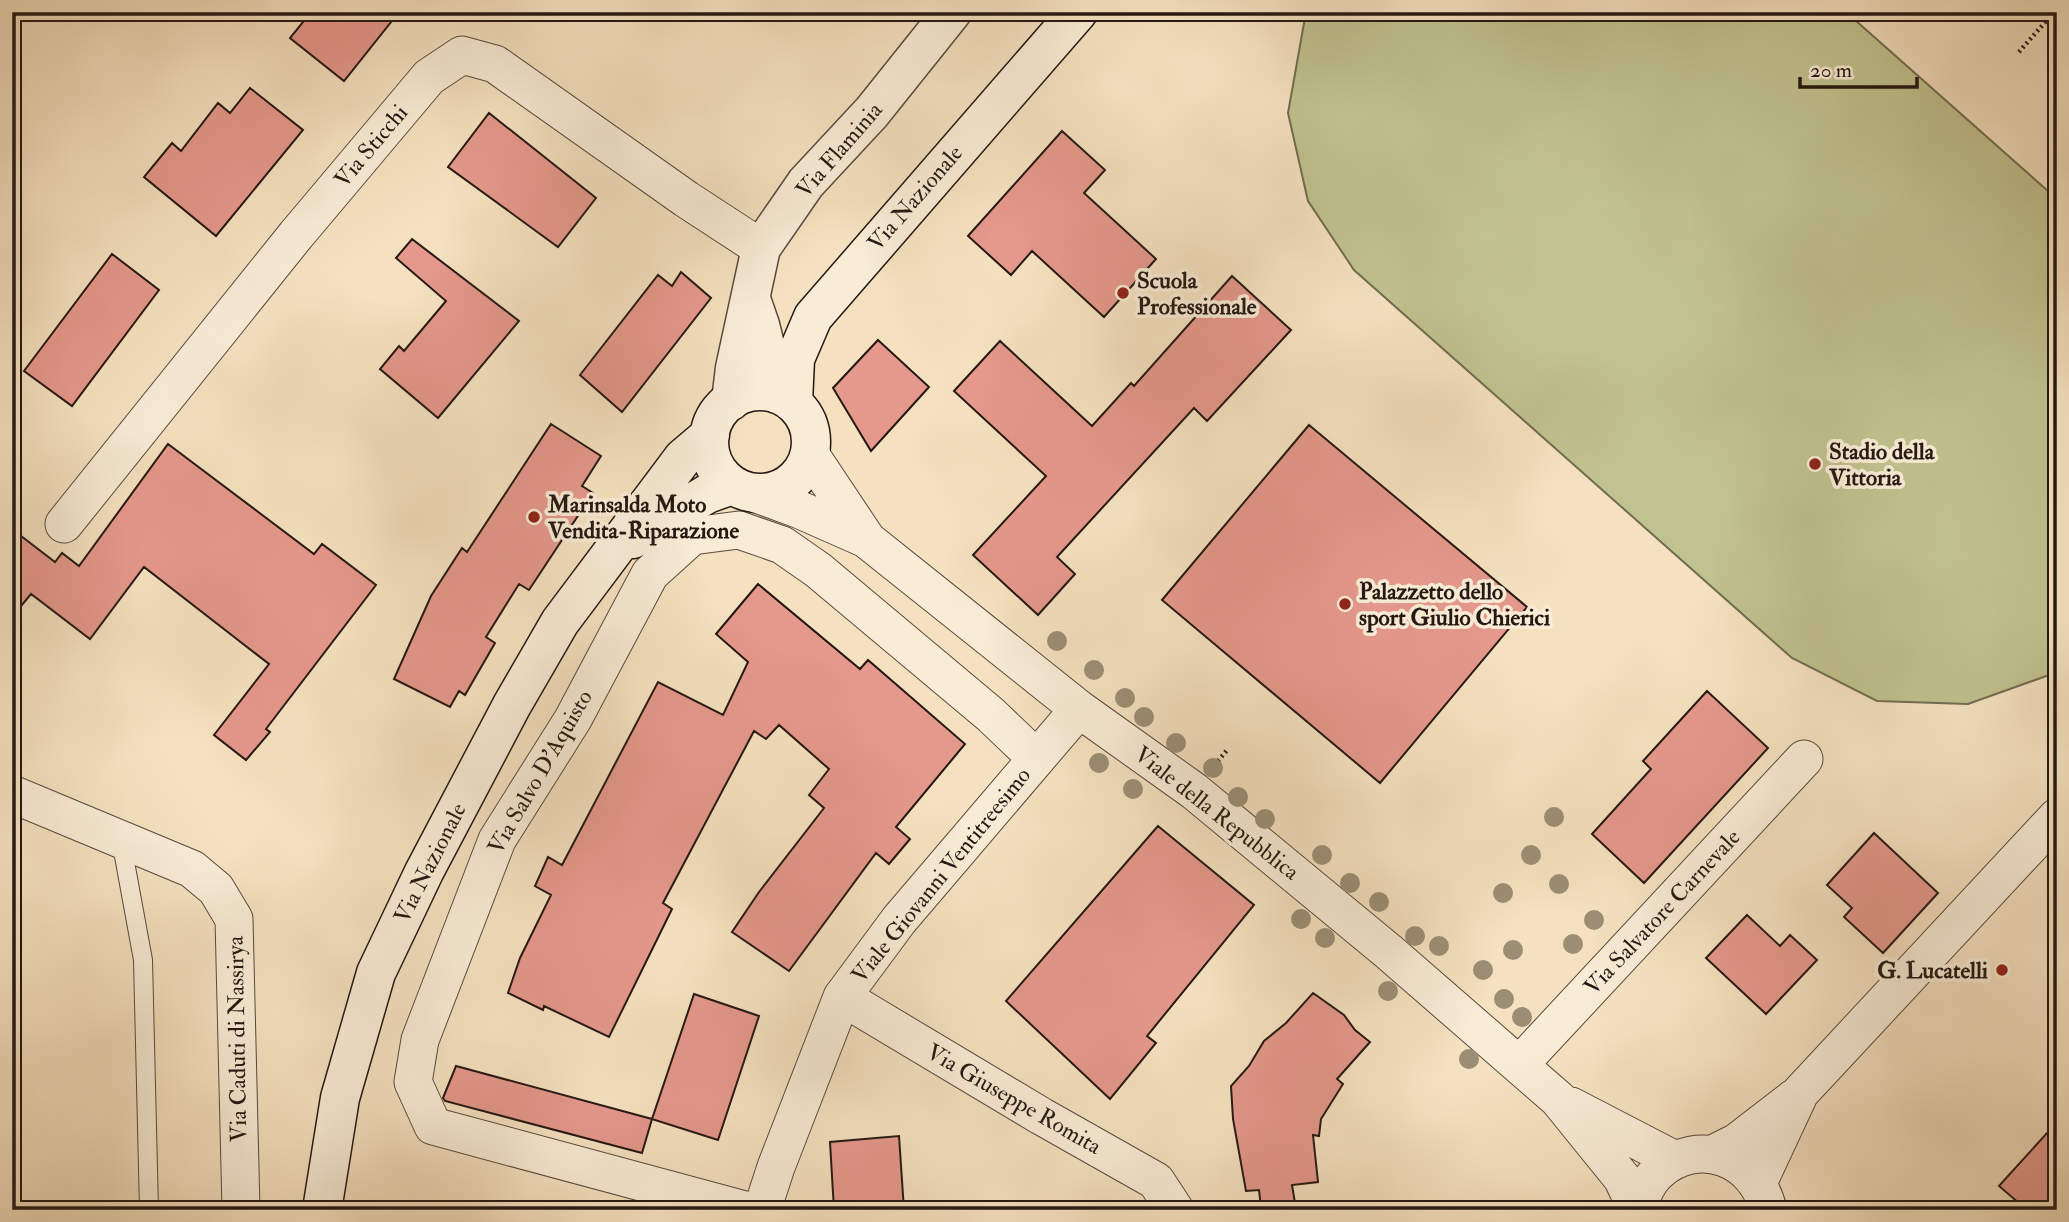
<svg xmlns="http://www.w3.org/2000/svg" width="2069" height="1222" font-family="'IM FELL Double Pica',serif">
  <rect width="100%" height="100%" fill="#f5e1c0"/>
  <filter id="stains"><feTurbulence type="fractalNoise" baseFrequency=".00286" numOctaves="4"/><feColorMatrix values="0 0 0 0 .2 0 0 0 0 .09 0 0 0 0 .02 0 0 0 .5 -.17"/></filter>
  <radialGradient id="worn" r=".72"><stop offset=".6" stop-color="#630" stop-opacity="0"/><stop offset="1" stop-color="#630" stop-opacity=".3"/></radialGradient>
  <path fill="#c0c28f" stroke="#726d51" stroke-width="2" d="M1306,12H1846L2057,199V670L2052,674L1968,704L1877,701L1792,658L1354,270L1308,201L1288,113Z"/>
  <path fill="#e5988c" stroke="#251813" stroke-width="2" d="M311,12H399L344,81L290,38Z
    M250,88L303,130L216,236L144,177L172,143L181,151L218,103L230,113Z
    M489,113L596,198L558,247L448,167Z
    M1062,131L1105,170L1084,193L1156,259L1104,317L1032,251L1011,275L968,236Z
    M412,239L519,321L438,418L380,369L399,346L404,351L446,301L396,258Z
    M112,254L159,290L72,406L24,371Z
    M681,272L711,298L622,412L580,375L658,275L672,286Z
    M1232,276L1291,330L1207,421L1194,408L1057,557L1075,574L1038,615L973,555L1046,476L954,391L1000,341L1092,426L1131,383L1134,386Z
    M878,340L929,387L871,451L833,388Z
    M551,424L601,456L582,486L593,493L529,590L519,584L486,637L495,643L465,695L459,691L450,707L394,679L431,596L462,548L467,552Z
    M1309,425L1527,607L1380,783L1162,600Z
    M168,444L314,554L322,544L376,585L266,729L270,732L246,760L214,735L269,664L144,567L90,639L31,594L12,617V529L55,562L62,553L79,566Z
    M758,584L860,669L868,660L965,744L896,827L910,839L889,864L876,853L789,971L732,932L759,892L824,808L809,795L829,769L779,725L766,739L754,731L663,903L672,909L609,1037L544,1006L543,1010L508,993L520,958L551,895L535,886L548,857L562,865L658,682L723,715L748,662L716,634Z
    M1707,691L1768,748L1644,883L1592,834L1651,769L1643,761Z
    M1158,826L1254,905L1147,1036L1156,1043L1110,1099L1006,1001Z
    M1874,833L1938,893L1883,953L1844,917L1852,908L1827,885Z
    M1747,915L1780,946L1790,935L1817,960L1766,1014L1706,958Z
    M1313,993L1344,1015L1355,1030L1370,1042L1337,1079L1343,1084L1321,1119L1319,1136L1313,1135L1318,1182L1292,1185L1295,1203L1261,1207L1259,1190L1246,1191L1233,1119L1231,1086L1249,1066L1264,1041L1286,1023Z
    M694,994L759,1016L718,1140L652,1119L642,1153L445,1101L443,1098L456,1066L652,1119Z
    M2057,1122V1210H2027L1999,1186Z
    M899,1136L904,1210H834L830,1142Z"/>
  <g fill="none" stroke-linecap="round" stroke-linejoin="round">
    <defs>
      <path id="service" d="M121,840L143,960L149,1210"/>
      <path id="minor" d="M810,454L866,538
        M754,493L798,509L866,539L1079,709L1194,791L1389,952L1558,1099L1622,1178L1637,1210
        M64,524L296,235L429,77L462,55L495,64L686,199L761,248
        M12,794L192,869L216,889L234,919L241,1210
        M842,997L1041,1116L1156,1181L1175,1210
        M1520,1064L1804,759
        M1571,1106L1675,1160
        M1713,1154L1737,1142L1794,1098
        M1758,1183L1800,1093L2057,817
        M745,1210L433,1126L413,1082L420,1040L497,840L573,719L650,574L692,536L739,530L782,545L818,570L991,715L1036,758
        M762,1210L776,1167L842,997L899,920L1079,709
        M1637,1210C1642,1196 1647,1182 1658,1172C1699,1135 1757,1159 1768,1210"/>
      <path id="tertiary" d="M752,302L760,325L777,394
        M731,401L735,368L761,248L806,183L872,112L952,12"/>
      <path id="secondary" d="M709 442a51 51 0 1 1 102 0a51 51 0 1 1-102 0Z
        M793,403L795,359L813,317L1078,12
        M633,539L707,494L732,485
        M322,1210L340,1098L376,973L424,872L512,705L560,622L683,458L710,435"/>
    </defs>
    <use href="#service" stroke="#594a3e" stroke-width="20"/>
    <use href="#minor" stroke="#594a3e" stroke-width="39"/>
    <use href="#tertiary" stroke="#594a3e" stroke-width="41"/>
    <use href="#secondary" stroke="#251813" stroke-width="41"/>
    <path stroke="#251813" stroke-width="4.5" stroke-dasharray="2 3.5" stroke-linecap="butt" d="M2019,52L2054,12
      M1218,761L1228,749"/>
    <use href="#service" stroke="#f8ecd6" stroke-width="18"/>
    <use href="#minor" stroke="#f8ecd6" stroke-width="37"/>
    <use href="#tertiary" stroke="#f8ecd6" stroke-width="38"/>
    <use href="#secondary" stroke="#f8ecd6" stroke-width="38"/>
  </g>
  <g fill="#9c8e75">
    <circle cx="1057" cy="641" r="10"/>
    <circle cx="1094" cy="670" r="10"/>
    <circle cx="1125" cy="698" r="10"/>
    <circle cx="1144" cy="717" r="10"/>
    <circle cx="1176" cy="743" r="10"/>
    <circle cx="1099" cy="763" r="10"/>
    <circle cx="1213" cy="768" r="10"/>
    <circle cx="1133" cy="789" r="10"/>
    <circle cx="1238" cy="797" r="10"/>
    <circle cx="1554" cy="817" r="10"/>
    <circle cx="1265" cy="819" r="10"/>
    <circle cx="1322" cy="855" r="10"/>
    <circle cx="1531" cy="855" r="10"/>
    <circle cx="1350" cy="883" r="10"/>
    <circle cx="1559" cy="884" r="10"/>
    <circle cx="1503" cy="893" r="10"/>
    <circle cx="1379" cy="902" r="10"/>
    <circle cx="1301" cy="919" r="10"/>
    <circle cx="1594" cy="920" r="10"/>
    <circle cx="1415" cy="936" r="10"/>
    <circle cx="1325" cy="938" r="10"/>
    <circle cx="1573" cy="944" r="10"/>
    <circle cx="1439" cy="946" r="10"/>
    <circle cx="1513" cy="950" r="10"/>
    <circle cx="1483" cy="970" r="10"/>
    <circle cx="1388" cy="991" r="10"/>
    <circle cx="1504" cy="999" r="10"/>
    <circle cx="1522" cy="1017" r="10"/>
    <circle cx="1469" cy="1059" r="10"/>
  </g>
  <g fill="#8f2418" stroke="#f8ecd6" stroke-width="2.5">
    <circle cx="1123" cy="293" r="7"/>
    <circle cx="1815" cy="464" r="7"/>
    <circle cx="534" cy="517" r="7"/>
    <circle cx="1345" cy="604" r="7"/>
    <circle cx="2002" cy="970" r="7"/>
  </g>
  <g text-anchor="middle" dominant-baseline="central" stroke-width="7" stroke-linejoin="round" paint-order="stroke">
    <g font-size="23" fill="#251813" stroke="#f8ecd6">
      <text transform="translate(371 146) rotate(-50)">Via Sticchi</text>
      <text transform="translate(839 150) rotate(-49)">Via Flaminia</text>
      <text transform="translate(915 198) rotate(-49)">Via Nazionale</text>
      <text transform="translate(540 772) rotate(-60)">Via Salvo D'Aquisto</text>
      <text transform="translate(1217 813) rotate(38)">Viale della Repubblica</text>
      <text transform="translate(430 863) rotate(-63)">Via Nazionale</text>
      <text transform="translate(941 875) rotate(-51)">Viale Giovanni Ventitreesimo</text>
      <text transform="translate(1662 912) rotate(-47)">Via Salvatore Carnevale</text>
      <text transform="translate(237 1039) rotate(-91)">Via Caduti di Nassirya</text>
      <text transform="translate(1014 1099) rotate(30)">Via Giuseppe Romita</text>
    </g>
    <g font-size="23" font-weight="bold" fill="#251813" stroke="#f8ecd6" text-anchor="start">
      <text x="1137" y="280">Scuola<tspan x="1137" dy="26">Professionale</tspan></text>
      <text x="1829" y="451">Stadio della<tspan x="1829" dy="26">Vittoria</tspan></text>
      <text x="548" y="504">Marinsalda Moto<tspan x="548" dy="26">Vendita-Riparazione</tspan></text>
      <text x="1359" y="591">Palazzetto dello<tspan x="1359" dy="26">sport Giulio Chierici</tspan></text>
      <text x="1988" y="970" text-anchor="end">G. Lucatelli</text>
    </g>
  </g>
  <rect width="2069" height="1222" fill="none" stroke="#f5e1c0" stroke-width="42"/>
  <rect x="14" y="14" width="2041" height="1194" fill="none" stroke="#251813" stroke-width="3.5"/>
  <rect x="21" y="21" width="2027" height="1180" fill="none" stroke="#251813" stroke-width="2"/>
  <path d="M1800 77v10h117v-10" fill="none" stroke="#251813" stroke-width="3.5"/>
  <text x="1810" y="77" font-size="21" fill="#251813" stroke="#f8ecd6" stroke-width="5" paint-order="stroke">20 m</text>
  <rect width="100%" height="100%" filter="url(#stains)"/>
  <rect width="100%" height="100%" fill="url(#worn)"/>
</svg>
